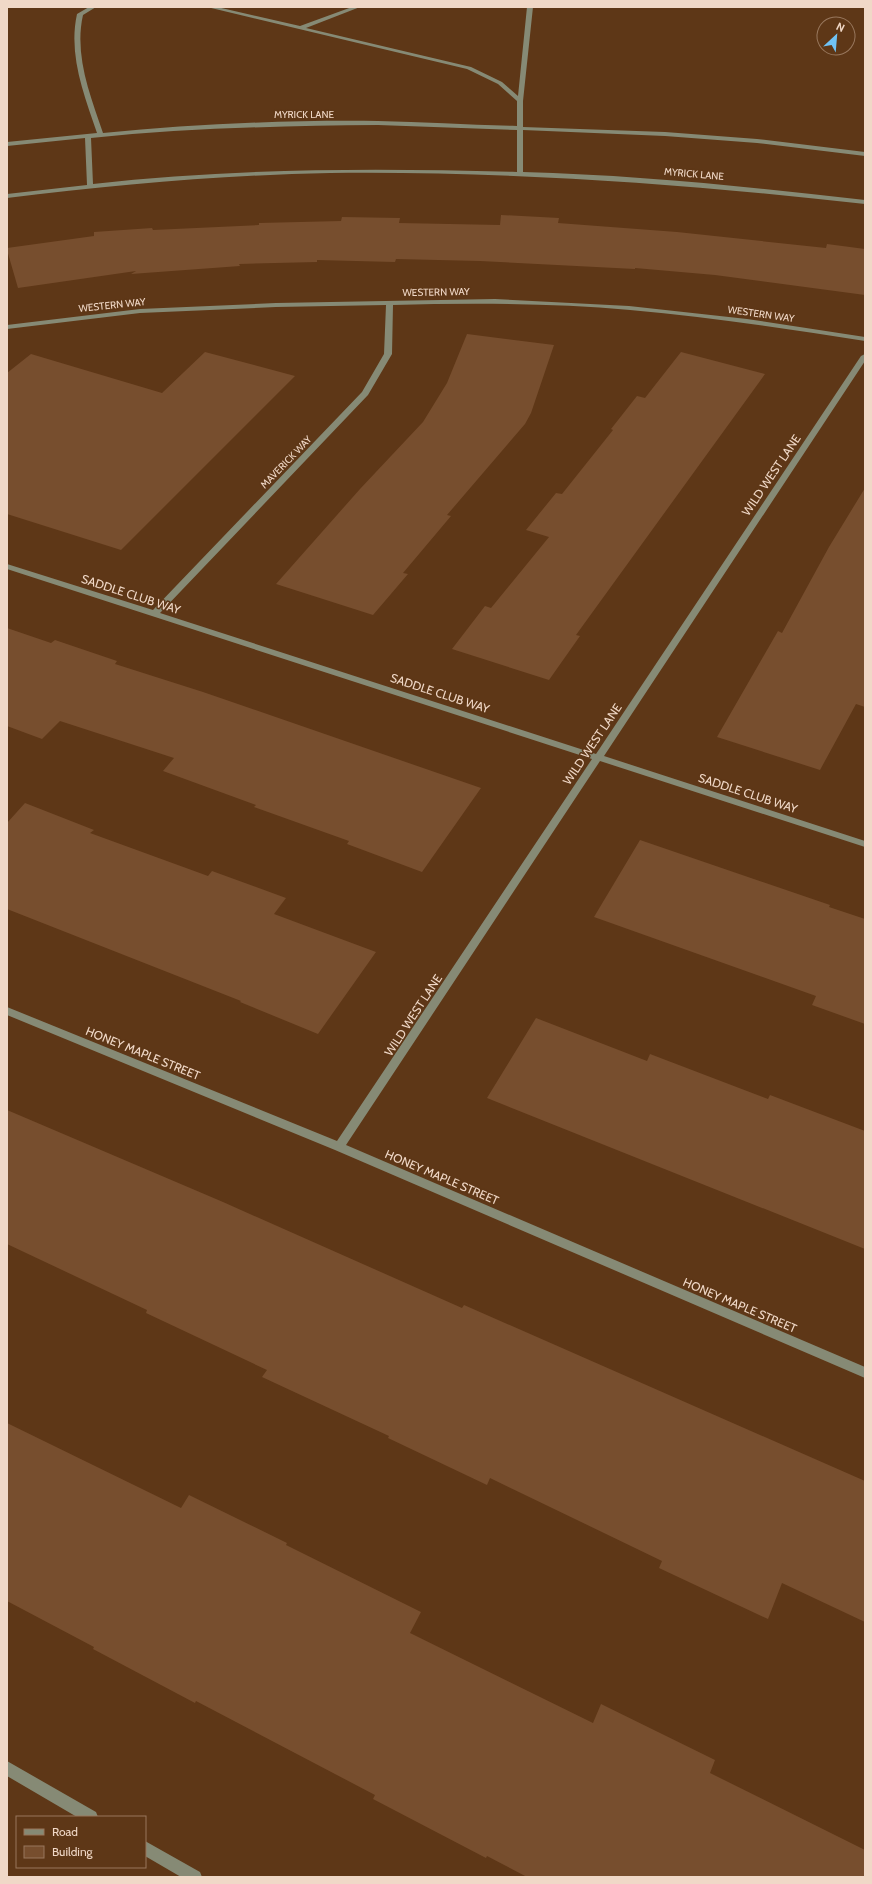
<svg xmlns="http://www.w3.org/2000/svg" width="872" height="1884" font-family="Cabin,sans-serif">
  <rect width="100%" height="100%" fill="#5e3717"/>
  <path fill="#774e2e" d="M501,215L559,218L558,223L677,232L826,248L827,244L865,249V295L715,275L635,268V269L480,261L396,259L395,262L317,260V262L239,264L240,266L131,274L136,271L18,288L7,250V248L94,236V232L152,228L153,230L259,225V223L341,221L342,217L400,218L399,223L500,225Z
    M467,334L554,345L531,413L525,424L447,515L451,516L403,573L408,574L373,615L276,584L360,489L423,422L447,383Z
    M205,352L295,376L121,550L7,514V373L31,354L162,393Z
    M681,352L765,374L576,635L580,636L549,680L452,649L485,606L491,608L549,537L526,530L556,493L562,494L613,430L611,429L637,396L645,398Z
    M865,488V707L856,704L820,770L717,737L778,631L782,633L829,547Z
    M7,628L51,643L55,640L117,661L115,664L203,692L481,788L422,872L347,844L349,841L254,807L256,805L163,771L174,758L60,721L42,739L7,726Z
    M25,803L94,830L90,833L208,876L212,871L286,898L274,914L376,952L318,1034L240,1002L241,1001L7,909V823Z
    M640,840L830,905L829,907L865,919V1024L812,1005L816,996L594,917Z
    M536,1018L647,1061L650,1054L768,1099L770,1095L865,1131V1249L487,1098Z
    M7,1110L223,1202L462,1308L464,1305L865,1481V1622L782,1583L768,1619L659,1568L662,1561L490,1478L487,1485L388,1438L389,1436L262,1377L267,1370L146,1313L147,1310L7,1244Z
    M7,1423L181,1508L189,1495L287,1543L286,1545L421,1612L410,1633L593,1723L601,1704L715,1760L710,1773L865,1850V1877H527L487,1856L486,1858L373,1799L375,1795L196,1701L195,1703L93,1649L94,1647L7,1601Z"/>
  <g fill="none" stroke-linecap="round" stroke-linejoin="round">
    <path fill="#868a75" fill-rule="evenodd" d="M89,7H96L83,15C74,55 90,95 103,133C194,124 286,120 378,121C424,122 471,125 517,126V101L498,84L467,69L207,7H217L300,26L352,7H360L306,28L471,67L502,82L518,96L527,7H533L523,101V127L665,132L757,139L865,152V156L757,143L665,136L523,130V172C637,175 751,187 865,200V204C687,184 509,171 330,173C222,175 114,185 7,198V194L87,185L85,138L7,146V142L97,133C84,95 68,55 77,14ZM378,125L517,130V172C376,168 234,168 93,184L91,138C187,128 282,126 378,125Z
      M495,299L629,306L747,319L865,337V341C787,329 709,317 630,310C551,303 472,303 393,305L392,354L368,395L160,613L596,754L861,356L865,354V361L604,756L865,841V847L600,761L346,1145L865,1367V1378L335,1150L7,1015V1007L337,1141L592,759L7,569V564L153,610L362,392L384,354L386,305L276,307L140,313L7,329V325L140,309L276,303Z
      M7,1761L96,1812L98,1817H77L7,1776Z
      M145,1841L200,1872L202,1877H181L145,1856Z"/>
  </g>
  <g text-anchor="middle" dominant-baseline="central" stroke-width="3" stroke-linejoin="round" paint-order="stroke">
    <g font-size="10" fill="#f0d8c7" stroke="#5e3717">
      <text x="304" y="114">MYRICK LANE</text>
      <text transform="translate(694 174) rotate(5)">MYRICK LANE</text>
      <text transform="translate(436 292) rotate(-1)">WESTERN WAY</text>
      <text transform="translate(112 305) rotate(-6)">WESTERN WAY</text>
      <text transform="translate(761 314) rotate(8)">WESTERN WAY</text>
      <text transform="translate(286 462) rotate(-46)">MAVERICK WAY</text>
    </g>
    <g font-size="12" fill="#f0d8c7" stroke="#5e3717">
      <text transform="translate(771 475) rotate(-56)">WILD WEST LANE</text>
      <text transform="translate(131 594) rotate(18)">SADDLE CLUB WAY</text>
      <text transform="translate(440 693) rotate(18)">SADDLE CLUB WAY</text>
      <text transform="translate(592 744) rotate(-56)">WILD WEST LANE</text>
      <text transform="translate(748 793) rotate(18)">SADDLE CLUB WAY</text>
      <text transform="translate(413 1015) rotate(-57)">WILD WEST LANE</text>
      <text transform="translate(143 1053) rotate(22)">HONEY MAPLE STREET</text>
      <text transform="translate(442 1177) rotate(23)">HONEY MAPLE STREET</text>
      <text transform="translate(740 1305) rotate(23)">HONEY MAPLE STREET</text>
    </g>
  </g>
  <rect width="872" height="1884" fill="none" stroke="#f0d8c7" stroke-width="16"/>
  <rect x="16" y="1816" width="130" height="52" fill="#5e3717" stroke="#98775d"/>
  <rect x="24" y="1829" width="20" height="6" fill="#868a75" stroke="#98775d"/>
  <text x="52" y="1836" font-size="12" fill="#f0d8c7">Road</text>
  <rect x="24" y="1846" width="20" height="12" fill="#774e2e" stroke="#98775d"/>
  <text x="52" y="1856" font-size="12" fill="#f0d8c7">Building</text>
  <g transform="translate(836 36) rotate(26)"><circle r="19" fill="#5e3717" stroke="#98775d"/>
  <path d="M0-3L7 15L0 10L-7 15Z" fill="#70c2f4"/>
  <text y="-6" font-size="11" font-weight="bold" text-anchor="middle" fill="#f0d8c7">N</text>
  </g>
</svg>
